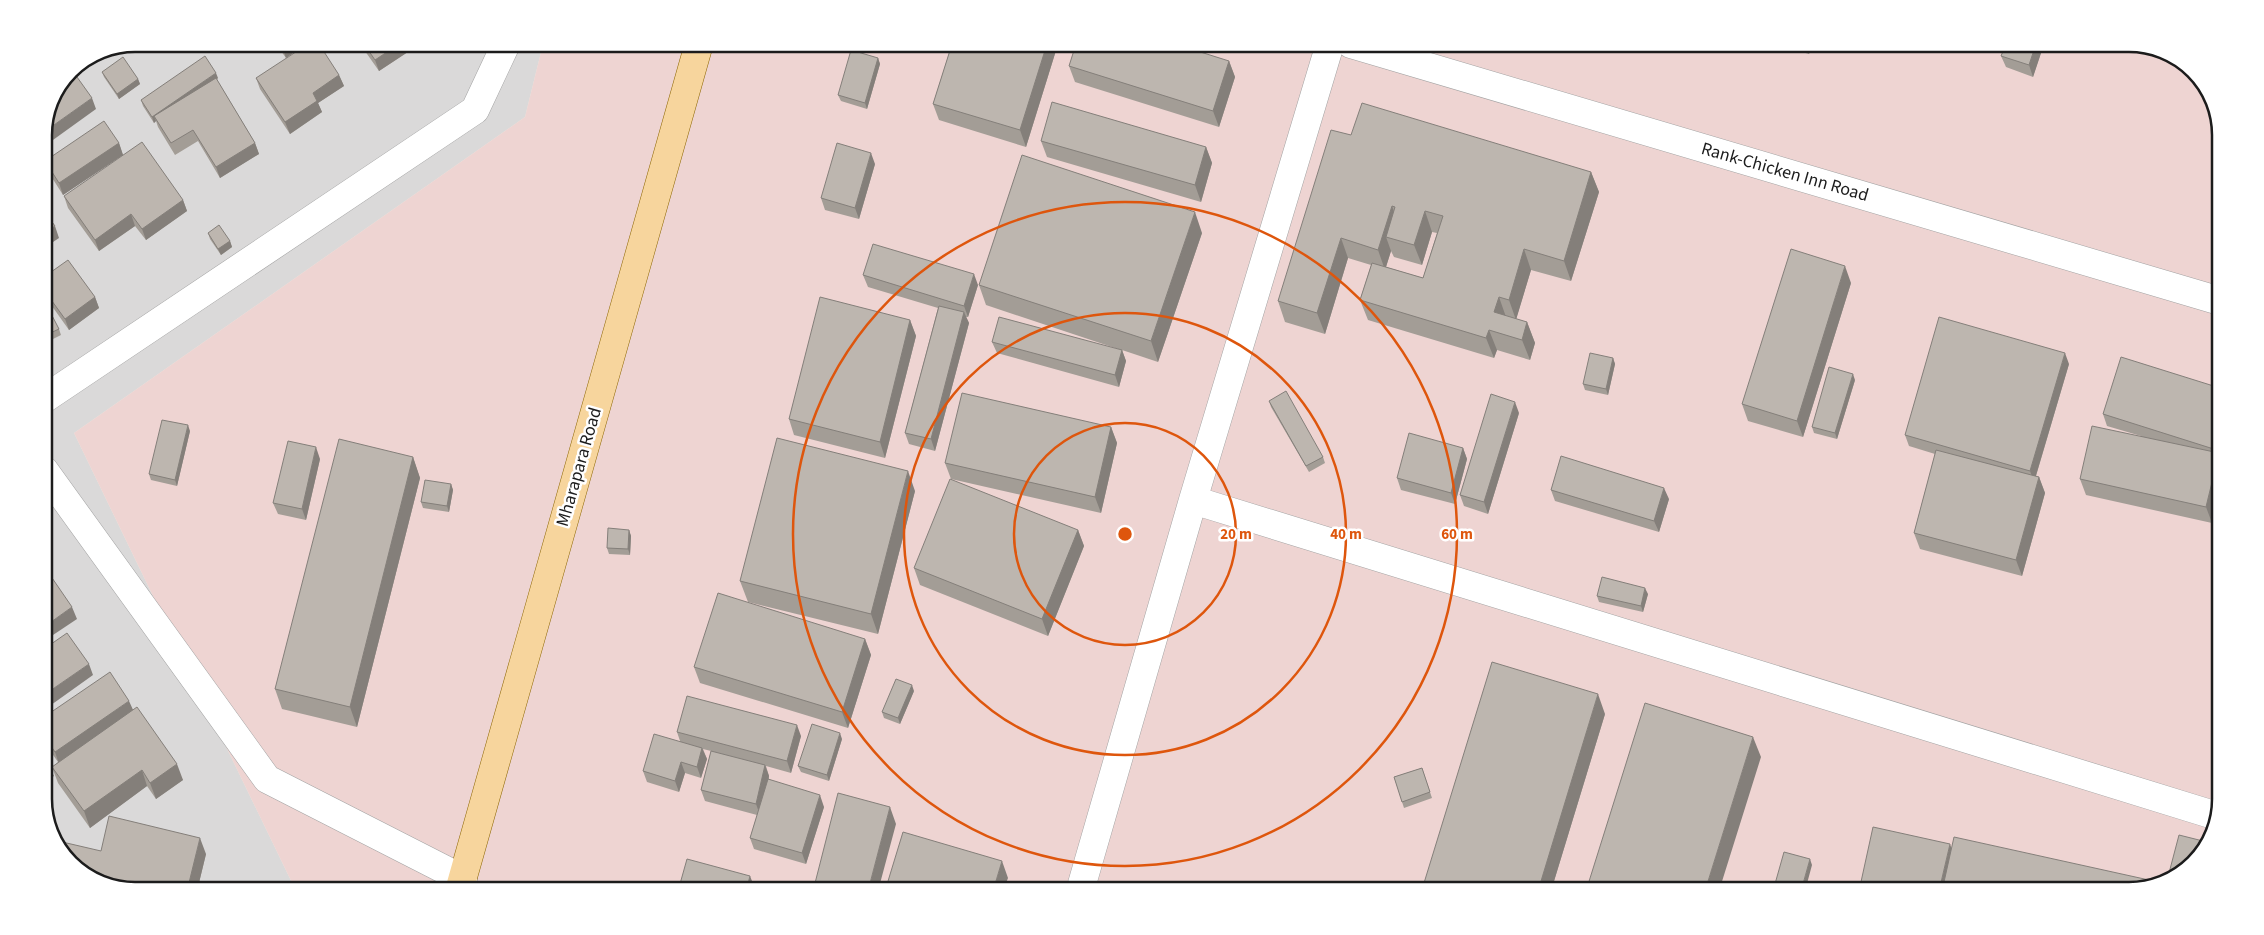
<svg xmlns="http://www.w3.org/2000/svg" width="2264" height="935" font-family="'Source Sans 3',sans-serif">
  <rect width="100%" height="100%" fill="#edeae2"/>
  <path fill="#dad9d9" d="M135,44H543L525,117L74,433L296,891H136L101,884L63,855L44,806V130L71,70L101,51Z"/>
  <path fill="#eed4d2" d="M543,44H2129L2163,51L2201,80L2220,130V800L2213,834L2180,876L2129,891H296L74,433L525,117Z"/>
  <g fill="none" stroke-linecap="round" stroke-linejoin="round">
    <defs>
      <path id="minor" d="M1351,44L2220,301
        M44,399L475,110L506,44
        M44,470L267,779L463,879
        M1193,500L2217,816
        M1080,891L1193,500L1330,44"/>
      <path id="major" d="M459,891L699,44"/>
    </defs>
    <use href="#minor" stroke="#a3a3a3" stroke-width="29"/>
    <use href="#major" stroke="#8e6806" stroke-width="29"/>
    <use href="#minor" stroke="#fff" stroke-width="28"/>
    <use href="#major" stroke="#f7d59d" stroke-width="28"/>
  </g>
  <path fill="#a39d96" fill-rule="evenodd" d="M276,44H306L286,58Z
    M360,44H420L379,71Z
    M952,44H1058L1026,147L939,120L933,104Z
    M1774,44H1812L1809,54Z
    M2006,44H2044L2033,77L2006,67L2001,56Z
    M878,58L880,64L867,109L841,101L838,95Z
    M1229,61L1235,77L1219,127L1075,82L1069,66Z
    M102,72L138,79L140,84L119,99L104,77Z
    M339,75L344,86L318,103L322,112L290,134L260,89L256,78Z
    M218,78L217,80L255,143L259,154L220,178L198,141L175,155L158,127L156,121L154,123L143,106L141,100Z
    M1351,135L1591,172L1599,192L1571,281L1531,270L1516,319L1527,322L1535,343L1530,360L1497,350L1494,358L1368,320L1360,300L1371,265L1348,258L1325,334L1285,322L1278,301ZM1432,232L1437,233L1423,278L1386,267L1391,251L1394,257L1422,265Z
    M1041,141L1206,147L1212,163L1201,202L1047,157Z
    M119,143L123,155L63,195L49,173L45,161Z
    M875,164L859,219L825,210L821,198Z
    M64,196L183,200L187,211L146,240L135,226L99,251L68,208Z
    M208,233L230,241L232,247L221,255L210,239Z
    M1202,233L1158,362L1122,350L1126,361L1119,387L997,353L992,342L1121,350L986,305L979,285Z
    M863,275L978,285L968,317H966L969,323L935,451L909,444L905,433L938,308L868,287Z
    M44,277L95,297L99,308L69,330L44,295Z
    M1851,283L1803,437L1748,421L1742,404Z
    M44,303L59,329L61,335L49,341L44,332Z
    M910,320L916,336L885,458L794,435L789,419Z
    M1613,358L1615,364L1608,395L1585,390L1583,384Z
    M2069,364L2036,476L2039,477L2045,493L2022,576L1920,549L1914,533L1935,454L1909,446L1905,435Z
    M1855,380L1837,439L1814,433L1812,427Z
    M2220,388V489L2212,523L2086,495L2080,479L2141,436L2107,426L2103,414Z
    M1269,401L1323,457L1325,463L1309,472L1271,407Z
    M1519,413L1488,514L1464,506L1460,495Z
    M1111,427L1117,443L1101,513L951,479L945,463Z
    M190,431L177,486L151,480L149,474Z
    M1463,448L1467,459L1455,504L1401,490L1397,478Z
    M413,457L420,478L357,727L282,709L275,689Z
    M320,459L306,520L278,514L273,503Z
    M451,484L453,490L449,512L423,508L421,502Z
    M1551,490L1669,499L1659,532L1555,501Z
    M915,491L878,634L748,602L740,581Z
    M629,530L631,536L630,555L609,554L607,548Z
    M1078,530L1084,546L1048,636L920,585L914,568Z
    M1648,594L1643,612L1599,602L1597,596Z
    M865,639L871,655L848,728L700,683L694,667Z
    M914,691L900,724L884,718L882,712Z
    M133,710L183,780L156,799L147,786L90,828L58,783L52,767L58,762L44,742V717Z
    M1605,714L1551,891H1427L1424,883Z
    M677,732L801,736L791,773L766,766L769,776V779L824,807L806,864L754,849L750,838L757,815L705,801L701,790L711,751L703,749L707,759L701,778L685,773L679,792L647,782L643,771L680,741Z
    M842,739L829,781L801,772L798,766Z
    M1422,768L1432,798L1404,808L1394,777Z
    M101,851L206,854L197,891H136L101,884L63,855Z
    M2169,873L2180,876L2171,878Z"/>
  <path fill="#847f7a" d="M296,44H306L286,58L284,52Z
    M399,44H420L379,71L375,60Z
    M1047,44H1058L1026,147L1020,130Z
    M1805,44H1812L1809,54Z
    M2036,44H2044L2033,77L2029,65Z
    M878,58L880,64L867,109L865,103Z
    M1229,61L1235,77L1219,127L1213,111Z
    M216,73L218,78L157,121L154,116L156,121L154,123L152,117Z
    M339,75L344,86L318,103L322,112L290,134L285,122L313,93Z
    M138,79L140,84L119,99L117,94Z
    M92,98L96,109L46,145L44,139V132Z
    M119,143L123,155L63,195L59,183Z
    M255,143L259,154L220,178L216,167Z
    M1206,147L1212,163L1201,202L1195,185Z
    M871,153L875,164L859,219L855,208Z
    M1591,172L1599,192L1571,281L1564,261Z
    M183,200L187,211L146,240L142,229Z
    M1392,206L1399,226L1386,237L1391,251L1385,270L1378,250Z
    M1425,211L1432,232L1422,265L1414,245Z
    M1195,212L1202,233L1158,362L1151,341Z
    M131,214L135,226L99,251L95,240Z
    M55,226L59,238L44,248V234Z
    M1341,238L1348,258L1325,334L1317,313Z
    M230,241L232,247L221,255L218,249Z
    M1524,249L1531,270L1516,320L1509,300Z
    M1845,266L1851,283L1803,437L1797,421Z
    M974,274L978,285L968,317L964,306Z
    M95,297L99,308L69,330L65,319Z
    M1499,297L1506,317L1494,312Z
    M964,312L969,323L935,451L931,439Z
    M910,320L916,336L885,458L880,442Z
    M1527,322L1535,343L1530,360L1522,340Z
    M1489,330L1497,350L1494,358L1486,338Z
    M1122,350L1126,361L1119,387L1115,375Z
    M2065,353L2069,364L2034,482L2030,471Z
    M1613,358L1615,364L1608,395L1606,389Z
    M1853,374L1855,380L1837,439L1835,433Z
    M1515,402L1519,413L1488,514L1484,502Z
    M188,425L190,431L177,486L175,480Z
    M1111,427L1117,443L1101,513L1095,497Z
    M316,447L320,459L306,520L302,509Z
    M1463,448L1467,459L1455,504L1451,493Z
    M2219,453L2220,457V489L2212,523L2206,507Z
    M413,457L420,478L357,727L350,707Z
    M908,471L915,491L878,634L871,614Z
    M2039,477L2045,493L2022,576L2016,560Z
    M451,484L453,490L449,512L447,506Z
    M1664,488L1669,499L1659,532L1654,521Z
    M629,530L631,536L630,555L628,549Z
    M1078,530L1084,546L1048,636L1042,619Z
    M1645,588L1648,594L1643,612L1641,606Z
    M72,607L77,619L44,641V627Z
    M865,639L871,655L848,728L842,712Z
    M89,664L93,675L44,710V695Z
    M912,685L914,691L900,724L898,718Z
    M1598,694L1605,714L1551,891H1538Z
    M129,701L134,712L59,764L55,752Z
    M797,725L801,736L791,773L787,761Z
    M840,733L842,739L829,781L827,775Z
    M1753,737L1761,757L1719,891H1705Z
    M702,748L707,759L701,778L697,767Z
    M681,762L685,773L679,792L675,781Z
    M177,764L183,780L156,799L150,783Z
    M765,765L769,776L760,815L756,804Z
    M51,770L54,776L44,782V775Z
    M142,770L147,786L90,828L84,811Z
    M820,795L824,807L806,864L802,853Z
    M890,807L896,824L878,891H868Z
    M200,838L206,854L197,891H187Z
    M1950,844L1956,861L1949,891H1939Z
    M1810,859L1812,865L1805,891H1801Z
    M1002,861L1008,878L1003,891H993Z
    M750,876L756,891H746Z"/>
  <path fill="#bdb6af" stroke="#847f7a" d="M278,44H296L284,52Z
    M308,44H319L339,75L313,93L317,101L285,122L256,78Z
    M364,44H399L375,60Z
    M952,44H1047L1020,130L933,104Z
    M1076,44H1175L1229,61L1213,111L1069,66Z
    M2006,44H2036L2029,65L2001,56Z
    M851,50L878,58L865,103L838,95Z
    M205,56L216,73L152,117L141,100Z
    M123,57L138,79L117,94L102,72Z
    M71,70H72L92,98L44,132V130Z
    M216,78L255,143L216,167L193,130L171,143L154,116Z
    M1052,102L1206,147L1195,185L1041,141Z
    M1362,103L1591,172L1564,261L1524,249L1509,300L1499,297L1494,312L1527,322L1522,340L1489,330L1486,338L1360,300L1372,263L1423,278L1443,216L1425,211L1414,245L1386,237L1395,207L1392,206L1378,250L1341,238L1317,313L1278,301L1331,130L1351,135Z
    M104,121L119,143L59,183L45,161Z
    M142,142L183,200L142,229L131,214L95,240L64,196Z
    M837,143L871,153L855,208L821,198Z
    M1022,155L1195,212L1151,341L979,285Z
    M44,211L55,226L44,234Z
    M219,225L230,241L218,249L208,233Z
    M873,244L974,274L964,306L863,275Z
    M1791,249L1845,266L1797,421L1742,404Z
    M68,260L95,297L65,319L44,290V277Z
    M820,297L910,320L880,442L789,419Z
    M45,302L59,329L46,335L44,331V303Z
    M939,306L964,312L931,439L905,433Z
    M999,317L1122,350L1115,375L992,342Z
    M1939,317L2065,353L2030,471L1905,435Z
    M1590,353L1613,358L1606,389L1583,384Z
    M2121,357L2220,388V451L2103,414Z
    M1829,367L1853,374L1835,433L1812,427Z
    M1286,391L1323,457L1306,466L1269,401Z
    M962,393L1111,427L1095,497L945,463Z
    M1491,394L1515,402L1484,502L1460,495Z
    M162,420L188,425L175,480L149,474Z
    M2092,426L2219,453L2206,507L2080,479Z
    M1409,433L1463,448L1451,493L1397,478Z
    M777,438L908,471L871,614L740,581Z
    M339,439L413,457L350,707L275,689Z
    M288,441L316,447L302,509L273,503Z
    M1936,450L2039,477L2016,560L1914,533Z
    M1561,456L1664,488L1654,521L1551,490Z
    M950,479L1078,530L1042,619L914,568Z
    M425,480L451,484L447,506L421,502Z
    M608,528L629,530L628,549L607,548Z
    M48,572L72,607L44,627V575Z
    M1602,577L1645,588L1641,606L1597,596Z
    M718,593L865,639L842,712L694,667Z
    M67,633L89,664L44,695V649Z
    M1492,662L1598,694L1538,891H1452L1424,883Z
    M110,672L129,701L55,752L44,736V717Z
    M896,679L912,685L898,718L882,712Z
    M687,696L797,725L787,761L677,732Z
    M1645,703L1753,737L1705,891H1586Z
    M137,707L177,764L150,783L142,770L84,811L52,767Z
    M812,724L840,733L827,775L798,766Z
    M654,734L702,748L697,767L681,762L675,781L643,771Z
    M711,751L765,765L756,804L701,790Z
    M44,759L51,770L44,775Z
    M1422,768L1430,792L1402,802L1394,777Z
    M768,779L820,795L802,853L750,838Z
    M838,793L890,807L868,891H813Z
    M109,816L200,838L187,891H161L87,874L63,855L58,841L101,851Z
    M1873,827L1950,844L1939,891H1859Z
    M903,832L1002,861L993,891H885Z
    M2179,835L2207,842L2180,876L2169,873Z
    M1954,837L2158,882L2129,891H1942Z
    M1784,852L1810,859L1801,891H1773Z
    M687,859L750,876L746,891H678Z
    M1318,882L1347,891H1315Z"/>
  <g fill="none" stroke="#de560d" stroke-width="2.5">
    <circle cx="1125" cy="534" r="111"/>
    <circle cx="1125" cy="534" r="221"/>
    <circle cx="1125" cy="534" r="332"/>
  </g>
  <g text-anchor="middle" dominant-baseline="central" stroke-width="5" stroke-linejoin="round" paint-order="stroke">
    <g font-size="18" fill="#1c1c1c" stroke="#fff">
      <text transform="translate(1785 172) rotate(16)">Rank-Chicken Inn Road</text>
      <text transform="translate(579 467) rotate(-74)">Mharapara Road</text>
    </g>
  </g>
  <path d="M0 0H2264V935H0ZM135 52H2129A83 83 0 0 1 2212 135V799A83 83 0 0 1 2129 882H135A83 83 0 0 1 52 799V135A83 83 0 0 1 135 52Z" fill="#fff" fill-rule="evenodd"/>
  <path fill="none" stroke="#1c1c1c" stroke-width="2.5" d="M135 52H2129A83 83 0 0 1 2212 135V799A83 83 0 0 1 2129 882H135A83 83 0 0 1 52 799V135A83 83 0 0 1 135 52Z"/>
  <circle cx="1125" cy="534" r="8" fill="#de560d" stroke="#fff" stroke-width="2.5"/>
  <g font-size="15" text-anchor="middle" font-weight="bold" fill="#de560d" stroke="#fff" stroke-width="5" stroke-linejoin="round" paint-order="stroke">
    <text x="1236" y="539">20 m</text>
    <text x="1346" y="539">40 m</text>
    <text x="1457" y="539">60 m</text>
  </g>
</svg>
